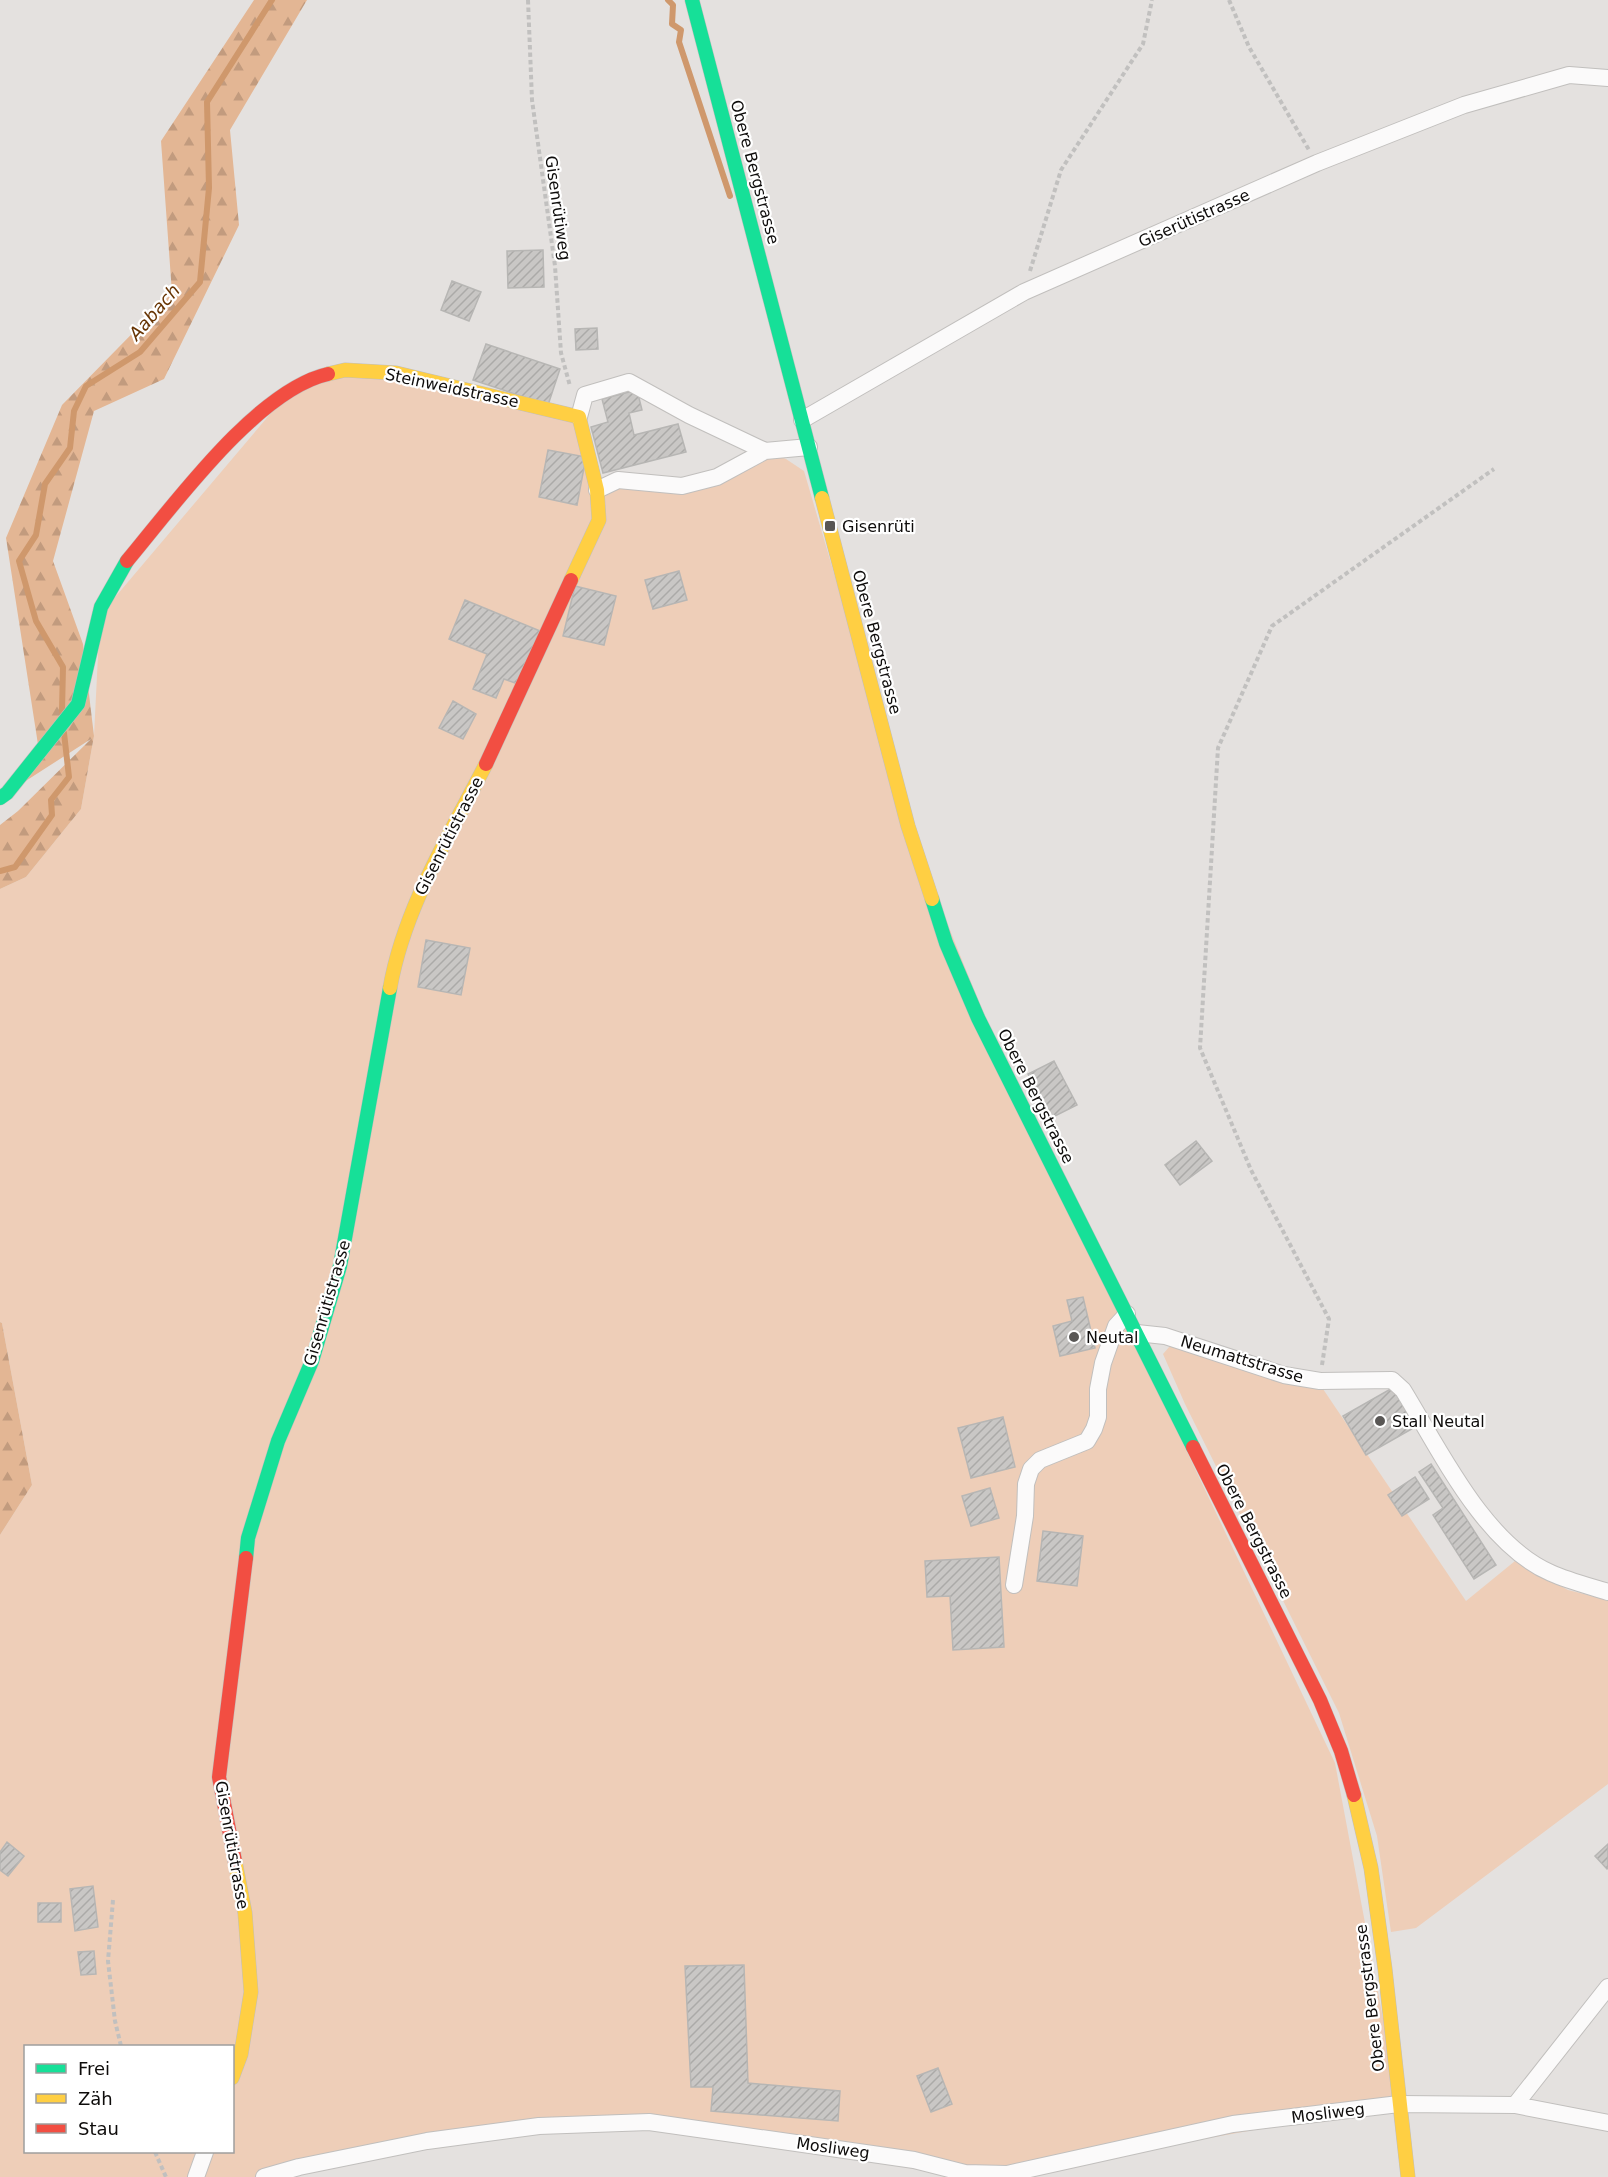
<svg xmlns="http://www.w3.org/2000/svg" width="1608" height="2177" font-family="'DejaVu Sans',sans-serif">
  <defs>
    <pattern id="forest-firs" width="22" height="20" patternUnits="userSpaceOnUse" patternTransform="scale(1.5)"><rect width="22" height="20" fill="#e3b694"/><path d="M5 1l3.5 6h-7zM16 11l3.5 6h-7z" fill="#c29b7e"/></pattern>
    <pattern id="building-hatch" width="6" height="6" patternUnits="userSpaceOnUse" patternTransform="scale(1.5)"><rect width="6" height="6" fill="#c9c7c5"/><path d="M-1 1l2-2M0 6l6-6M5 7l2-2" fill="none" stroke="#abaaa8"/></pattern>
  </defs>
  <rect width="100%" height="100%" fill="#e4e1df"/>
  <path fill="#eeceb8" fill-rule="evenodd" d="M345,370L579,417L597,490L717,477L765,451L786,459L804,471L908,826L1012,1084L1335,1763L1399,2104L1007,2174L649,2122L539,2126L264,2177H0V1535L32,1485L2,1323L0,1322V889L26,877L81,809L94,736L100,615L293,387ZM26,2046H232V2152H26Z
    M1170,1346L1321,1386L1466,1601L1515,1561L1568,1590L1608,1600V1784L1416,1928L1391,1932L1377,1836L1339,1713L1185,1404L1163,1354Z"/>
  <path fill="url(#forest-firs)" d="M254,0H307L230,130L239,225L164,379L94,411L53,561L83,644L94,736L81,809L26,877L0,889V825L18,811L91,739L7,793L39,751L6,538L62,405L172,293L161,141Z
    M0,1322L2,1323L32,1485L0,1535Z"/>
  <g fill="none" stroke-linecap="round" stroke-linejoin="round">
    <path stroke="#cf986c" stroke-width="6" d="M668,0L673,5L672,24L681,30L679,42L730,196
      M62,711L63,667L36,621L19,561L36,535L45,484L70,448L74,411L86,386L140,352L200,282L209,188L207,102L272,0
      M0,871L15,867L52,815L51,800L69,777L64,733"/>
  </g>
  <path fill="url(#building-hatch)" stroke="#b7b6b4" stroke-width="1.5" d="M543,250L544,287L508,288L507,251Z
    M452,281L481,292L469,321L441,310Z
    M597,328L598,349L576,350L575,329Z
    M486,344L560,369L548,405L473,380Z
    M637,390L642,410L629,413L634,435L678,424L686,452L603,473L591,427L608,422L602,399Z
    M548,450L586,457L577,505L539,497Z
    M679,571L687,600L653,609L645,580Z
    M575,586L616,596L604,645L563,636Z
    M465,600L540,631L518,684L504,679L496,698L473,689L487,654L449,639Z
    M453,701L476,714L463,739L439,728Z
    M426,940L470,948L461,995L418,987Z
    M1054,1061L1077,1105L1051,1118L1028,1074Z
    M1196,1141L1212,1161L1180,1185L1165,1165Z
    M1083,1297L1095,1348L1060,1356L1053,1326L1072,1321L1067,1300Z
    M1394,1387L1417,1426L1366,1455L1343,1416Z
    M1003,1417L1015,1467L971,1478L958,1428Z
    M1431,1464L1496,1565L1474,1579L1433,1515L1443,1508L1419,1472Z
    M1415,1477L1429,1499L1402,1516L1388,1495Z
    M990,1488L999,1518L971,1526L962,1496Z
    M1043,1531L1083,1536L1077,1586L1037,1581Z
    M999,1557L1004,1647L953,1650L950,1596L927,1597L925,1561Z
    M7,1842L24,1856L8,1876L0,1870V1852Z
    M1608,1844V1868L1607,1869L1595,1856Z
    M93,1886L98,1927L75,1931L70,1889Z
    M38,1903H61V1922H38Z
    M94,1951L96,1974L81,1975L78,1952Z
    M744,1965L748,2083L840,2091L838,2121L711,2111L713,2087H691L685,1966Z
    M938,2068L952,2104L931,2112L917,2076Z"/>
  <g fill="none" stroke-linecap="round" stroke-linejoin="round">
    <defs>
      <path id="street" d="M579,417L585,395L629,382L689,415L765,451
        M802,420L1024,292L1317,163L1464,105L1569,75L1608,78
        M597,490L618,480L682,486L717,477L765,451L809,447
        M1137,1333L1165,1336L1284,1375L1320,1381L1392,1380L1403,1390C1440,1450 1484,1544 1551,1573C1569,1581 1589,1586 1608,1592
        M1014,1585L1025,1516L1026,1484L1031,1469L1040,1460L1087,1441L1094,1429L1098,1417V1389L1103,1363L1116,1326L1127,1314
        M1515,2105L1608,1987
        M196,2177L205,2152
        M264,2177L299,2167L427,2141L539,2126L649,2122L914,2160L965,2173L1007,2174L1233,2124L1399,2104L1515,2105L1608,2123"/>
      <path id="fast" d="M692,0L822,498
        M0,798L7,793L78,704L101,607L127,561
        M932,899L946,943L978,1018L1193,1447
        M246,1558L248,1538L278,1441L312,1361L340,1266L390,988"/>
      <path id="slow" d="M328,374L345,370L396,373L579,417L597,490L599,520L571,580
        M822,498L908,826L932,899
        M390,988C404,908 449,836 486,764
        M1354,1795L1371,1868L1385,1969L1408,2177
        M232,2078L241,2054L251,1992L245,1913L235,1861"/>
      <path id="jam" d="M127,561C174,505 257,390 328,374
        M486,764L571,580
        M1193,1447L1320,1700L1341,1751L1354,1795
        M235,1861L219,1777L246,1558"/>
    </defs>
    <use href="#street" stroke="#c1bfbd" stroke-width="18"/>
    <use href="#fast" stroke="#c1bfbd" stroke-width="15"/>
    <use href="#slow" stroke="#c1bfbd" stroke-width="15"/>
    <use href="#jam" stroke="#c1bfbd" stroke-width="15"/>
    <path stroke="#c1c0bf" stroke-width="4" stroke-dasharray="4.5 3" stroke-linecap="butt" d="M528,0L532,100L555,266L561,353L570,386
      M1229,0L1249,47L1309,150
      M1030,271L1061,170L1143,44L1152,0
      M1322,1365L1329,1319L1251,1170L1200,1048L1218,748L1272,626L1494,469
      M113,1900L108,1961L115,2021L121,2046
      M155,2152L166,2177"/>
    <use href="#street" stroke="#fbfafa" stroke-width="16"/>
    <use href="#fast" stroke="#16e098" stroke-width="14"/>
    <use href="#slow" stroke="#ffcf43" stroke-width="14"/>
    <use href="#jam" stroke="#f24e42" stroke-width="14"/>
  </g>
  <g fill="#595755" stroke="#fff" stroke-width="2">
    <rect x="824" y="520" width="12" height="12" rx="3"/>
    <circle cx="1074" cy="1337" r="6"/>
    <circle cx="1380" cy="1421" r="6"/>
  </g>
  <g text-anchor="middle" dominant-baseline="central" stroke-width="4.5" stroke-linejoin="round" paint-order="stroke">
    <g font-size="16" fill="#0e0c0b" stroke="#fff">
      <text transform="translate(755 172) rotate(75)">Obere Bergstrasse</text>
      <text transform="translate(558 208) rotate(82)">Gisenrütiweg</text>
      <text transform="translate(1194 218) rotate(-24)">Giserütistrasse</text>
      <text transform="translate(452 388) rotate(12)">Steinweidstrasse</text>
      <text transform="translate(877 642) rotate(75)">Obere Bergstrasse</text>
      <text transform="translate(449 836) rotate(-63)">Gisenrütistrasse</text>
      <text transform="translate(1036 1096) rotate(63)">Obere Bergstrasse</text>
      <text transform="translate(327 1303) rotate(-74)">Gisenrütistrasse</text>
      <text transform="translate(1242 1359) rotate(17)">Neumattstrasse</text>
      <text transform="translate(1254 1531) rotate(63)">Obere Bergstrasse</text>
      <text transform="translate(232 1845) rotate(80)">Gisenrütistrasse</text>
      <text transform="translate(1370 1998) rotate(-97)">Obere Bergstrasse</text>
      <text transform="translate(1328 2113) rotate(-7)">Mosliweg</text>
      <text transform="translate(833 2148) rotate(8)">Mosliweg</text>
    </g>
    <g font-size="16" fill="#0e0c0b" stroke="#fff" text-anchor="start">
      <text x="842" y="526">Gisenrüti</text>
      <text x="1086" y="1337">Neutal</text>
      <text x="1392" y="1421">Stall Neutal</text>
    </g>
    <g font-size="18" font-style="italic" fill="#673403" stroke="#fff">
      <text transform="translate(154 312) rotate(-49)">Aabach</text>
    </g>
  </g>
  <rect x="24" y="2045" width="210" height="108" fill="#ffffff" stroke="#9f9e9d" stroke-width="1.5"/>
  <rect x="36" y="2064" width="30" height="9" fill="#16e098" stroke="#9f9e9d" stroke-width="1.5"/>
  <text x="78" y="2075" font-size="18" fill="#0e0c0b">Frei</text>
  <rect x="36" y="2094" width="30" height="9" fill="#ffcf43" stroke="#9f9e9d" stroke-width="1.5"/>
  <text x="78" y="2105" font-size="18" fill="#0e0c0b">Zäh</text>
  <rect x="36" y="2124" width="30" height="9" fill="#f24e42" stroke="#9f9e9d" stroke-width="1.5"/>
  <text x="78" y="2135" font-size="18" fill="#0e0c0b">Stau</text>
</svg>
